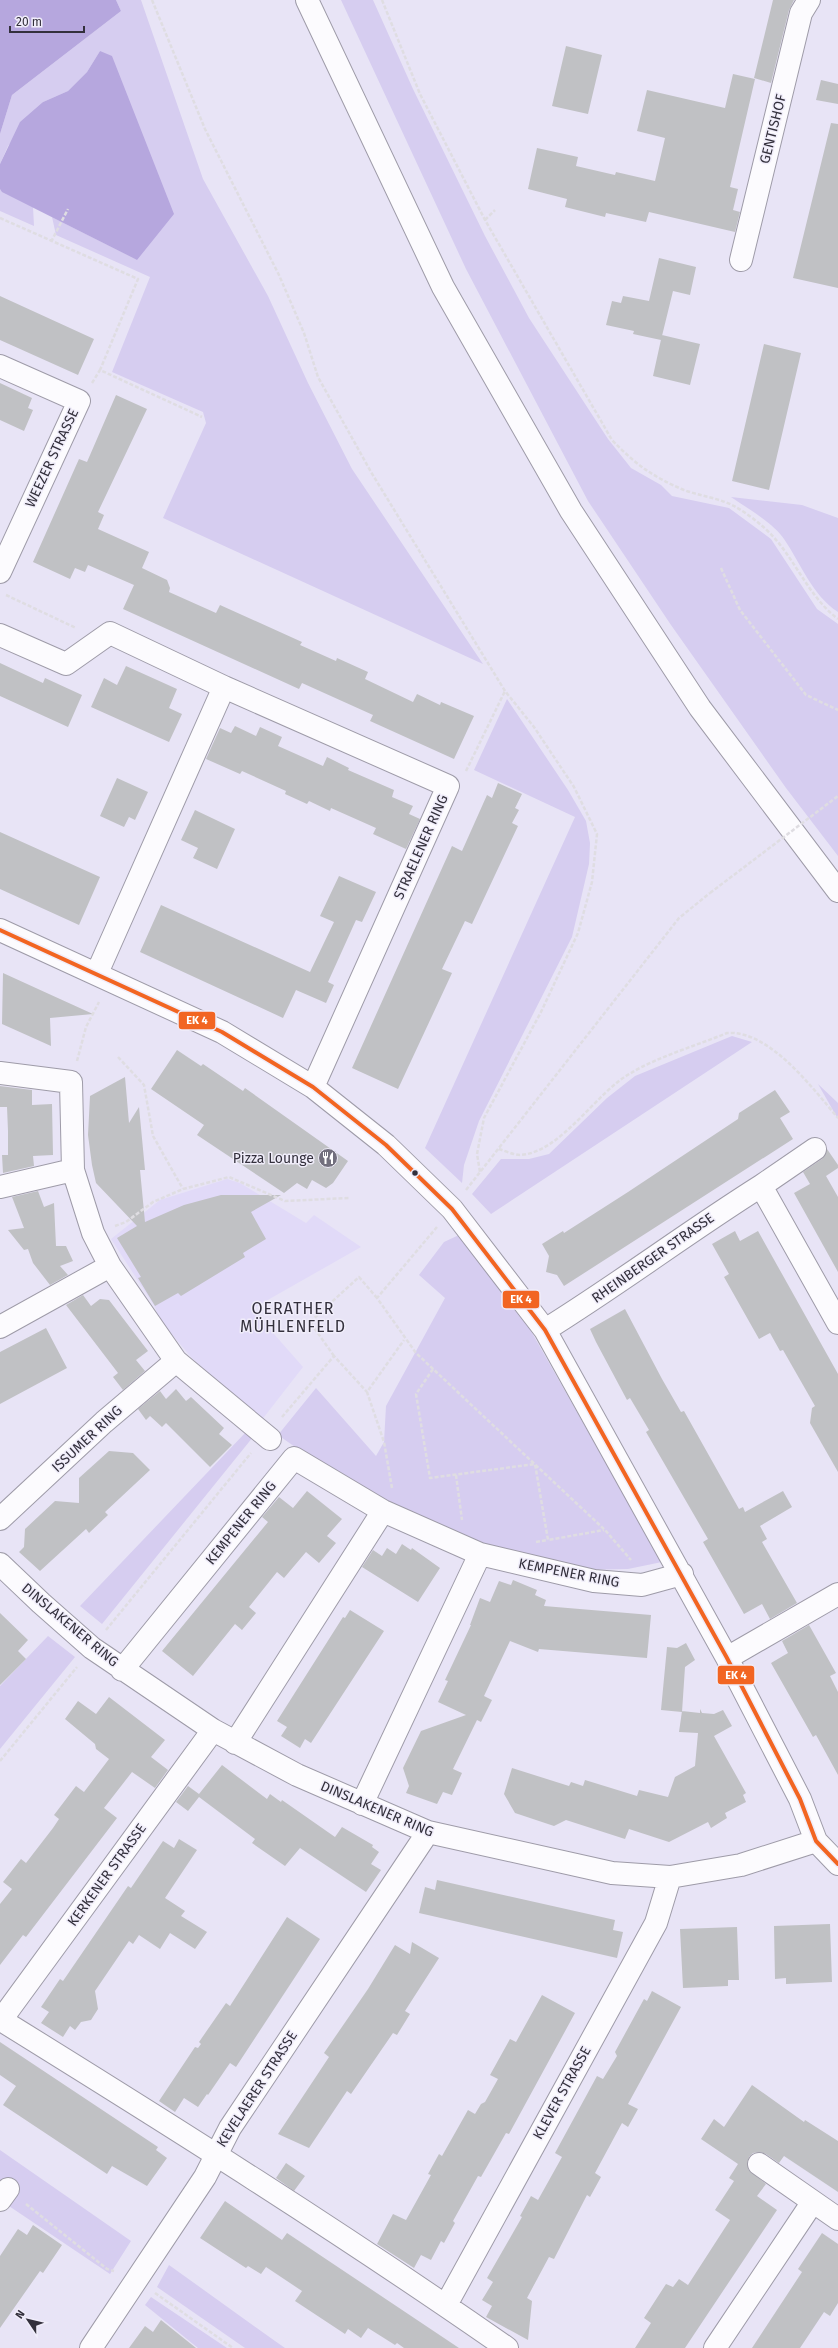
<svg xmlns="http://www.w3.org/2000/svg" width="838" height="2348" font-family="'Fira Sans',sans-serif">
  <rect width="100%" height="100%" fill="#e8e4f6"/>
  <path fill="#e1daf8" d="M227,1179L240,1183L306,1223L314,1215L361,1247L252,1309L303,1367L261,1421L191,1357L159,1319L155,1307L111,1239L160,1200Z"/>
  <path fill="#d6cdf0" d="M116,0H141L203,179L268,296L308,383L352,469L483,664L163,518L206,423L203,412L112,372L150,277L56,235L52,217L137,260L100,51L87,72L68,91L43,102L8,146L0,164V134L12,95L121,11Z
    M341,0H373L413,89L485,236L529,318L608,439L631,468L661,485L672,496L729,508L771,539L817,609L838,624V856L786,788L671,625L588,501L466,269Z
    M0,189L33,207L34,226L0,211Z
    M731,497L802,505L838,518V612C812,595 801,564 784,539C773,523 747,508 731,497Z
    M507,699L568,790L586,821L590,843L589,864L572,937L479,1121L464,1165L462,1183L425,1148L575,817L474,770Z
    M732,1036L752,1042L491,1214L472,1194L501,1159H529L549,1154L607,1098L635,1076Z
    M818,1084L838,1103V1119Z
    M459,1235L523,1317L662,1562L628,1569L576,1570L545,1565L447,1533L338,1477L278,1435L316,1388L376,1456L384,1442L386,1406L445,1298L419,1275L444,1242Z
    M246,1432L253,1437L102,1624L80,1606Z
    M48,1636L75,1657L0,1749V1686Z
    M0,2150L131,2241L110,2274L0,2200Z
    M169,2265L275,2341L285,2348H245L157,2287Z
    M151,2297L227,2348H198L145,2305Z"/>
  <path fill="#b6a7de" d="M0,0H116L121,11L12,95L0,134Z
    M100,51L112,56L174,214L137,260L2,192L0,189V164L20,122L43,102L68,91L87,72Z"/>
  <path fill="#c0c1c4" d="M773,0H794L789,10L771,83L754,78Z
    M566,46L602,55L588,114L552,106Z
    M733,74L755,79L730,187L738,189L733,210L740,212L735,232L649,212L646,222L606,213L605,217L565,207L567,199L528,189L537,148L578,157L576,166L615,175L616,172L655,181L665,138L637,131L647,90L725,108Z
    M821,80L838,84V104L816,100Z
    M831,123L838,124V288L793,278Z
    M659,258L696,267L690,295L673,291L661,340L633,334L634,331L606,325L612,301L621,303L623,296L649,301Z
    M0,296L94,339L78,375L0,340Z
    M662,335L700,344L690,385L653,376Z
    M764,344L801,353L769,490L732,481Z
    M0,383L32,398L28,408L33,410L24,431L0,420Z
    M116,395L147,409L98,512L104,515L98,529L149,552L142,568L167,580L170,588L169,592L216,613L220,605L302,642L300,645L336,661L337,658L368,672L365,679L413,702L417,694L440,705L441,702L474,716L454,759L370,721L373,715L302,683L299,689L123,609L134,585L88,565L85,572L75,568L70,579L33,562L79,459L87,462Z
    M0,663L43,683L45,678L82,695L68,727L0,696Z
    M126,666L177,689L169,708L182,714L169,742L91,707L104,678L117,685Z
    M235,726L256,736L260,727L282,737L278,746L323,766L327,757L349,768L348,770L394,790L392,797L413,806L409,814L420,819L406,849L373,834L376,828L331,808L330,811L309,801L307,804L285,794L286,791L242,771L240,774L206,759L220,728L231,733Z
    M117,778L148,792L135,820L129,817L124,827L100,816Z
    M498,783L522,794L515,808L519,810L512,823L518,826L472,924L465,921L442,969L452,973L398,1089L352,1068L452,846L462,851L487,795L492,798Z
    M195,810L235,829L217,869L193,858L198,848L181,840Z
    M0,832L100,877L79,925L0,889Z
    M339,876L376,892L362,922L356,920L328,982L334,985L326,1003L296,990L283,1018L140,952L161,905L310,972L334,922L320,916Z
    M3,973L49,994L93,1014L50,1018L51,1046L2,1024Z
    M177,1050L201,1066L203,1064L243,1091L245,1088L348,1161L333,1183L326,1188L312,1180L307,1189L297,1183L284,1193L197,1135L204,1125L151,1089Z
    M125,1077L129,1123L139,1107L145,1170H140L145,1222L184,1205L221,1195H281L251,1212L266,1239L243,1253L245,1257L181,1296L178,1293L155,1306L138,1278L141,1277L117,1238L137,1226L96,1183L92,1165L88,1135L90,1096Z
    M0,1086L32,1090V1105L52,1104L53,1155L33,1156L34,1166L3,1173L2,1155H8V1131L7,1107H0Z
    M775,1090L790,1112L780,1118L793,1139L564,1286L557,1275L546,1272L549,1256L542,1244L563,1231L564,1233L628,1192L738,1119L739,1113Z
    M827,1149L838,1165V1168L826,1176L838,1197V1272L794,1193L810,1184L803,1172L822,1159Z
    M38,1191L44,1207L54,1203L56,1246H66L73,1261L60,1266L68,1275L50,1285L33,1263L28,1249L24,1250L8,1230L24,1228L12,1197Z
    M735,1231L740,1241L758,1231L838,1374V1472L810,1423L812,1408L815,1406L783,1350L780,1351L770,1333L759,1339L724,1277L729,1274L712,1244Z
    M83,1295L91,1306L100,1299L109,1300L148,1351L136,1360L145,1371L123,1390L113,1377L118,1373L66,1305Z
    M625,1309L662,1379L681,1412L684,1411L739,1509L743,1507L745,1512L783,1491L792,1507L760,1526L767,1539L762,1542L797,1603L770,1619L762,1604L744,1614L703,1542L708,1539L646,1432L649,1430L630,1398L627,1400L596,1342L590,1329Z
    M46,1328L67,1368L0,1404V1352Z
    M176,1389L186,1401L191,1397L224,1428L219,1434L232,1445L210,1467L166,1423L162,1427L150,1416L146,1420L138,1409L160,1391L166,1399Z
    M109,1451L133,1453L150,1470L105,1512L108,1515L89,1533L86,1529L40,1571L19,1552L24,1547L25,1529L55,1501L79,1503V1478Z
    M307,1491L342,1519L327,1536L336,1543L319,1563L306,1552L284,1578L277,1572L249,1607L256,1613L242,1630L235,1624L193,1676L162,1651L268,1522L262,1517L279,1497L293,1508Z
    M402,1544L411,1550L412,1548L440,1568L418,1602L362,1567L373,1550L382,1556L387,1548L396,1554Z
    M513,1580L537,1590L535,1595L546,1600L544,1606L651,1615L647,1658L539,1649L538,1652L510,1641L484,1696L492,1700L481,1722L477,1720L453,1769L462,1773L452,1795L443,1792L437,1804L406,1793L409,1786L403,1768L421,1731L466,1715L438,1702L448,1681L445,1680L471,1625H470L480,1598L490,1602L499,1581L511,1585Z
    M350,1610L384,1631L311,1743L305,1739L300,1748L281,1736L287,1727L277,1721L343,1617L345,1618Z
    M0,1613L28,1640L18,1651L26,1659L0,1685Z
    M809,1625L836,1673L830,1676L838,1692V1775L816,1735L813,1737L771,1663L788,1653L782,1641Z
    M686,1643L695,1660L685,1667L682,1712L661,1710L667,1647L677,1648Z
    M109,1697L165,1740L151,1757L168,1770L155,1788L132,1772L104,1808L117,1818L26,1937L23,1935L0,1965V1904L12,1889L3,1882L21,1859L26,1863L53,1828L59,1819L54,1815L76,1786L84,1792L109,1759L96,1749L95,1744L65,1719L78,1701L96,1714Z
    M700,1709L702,1713L714,1714L723,1710L732,1726L714,1736L746,1793L743,1795L746,1802L725,1813L727,1818L711,1828L708,1822L669,1842L629,1829L625,1839L566,1820L554,1826L515,1813L504,1794L512,1768L569,1786L571,1782L583,1786L585,1780L637,1796L639,1790L668,1797L675,1777L695,1766L698,1733L679,1732L682,1711L700,1713Z
    M222,1765L267,1799L270,1794L281,1802L282,1800L335,1837L342,1827L373,1845L372,1847L379,1852L371,1864L381,1870L366,1892L300,1848L285,1866L252,1843L255,1839L199,1797L188,1811L176,1802L188,1786L199,1794Z
    M179,1839L197,1850L165,1898L185,1911L181,1916L207,1932L195,1949L170,1933L160,1949L139,1935L133,1944L129,1941L95,1991L98,2009L91,2020L81,2022L75,2030L70,2026L63,2037L41,2023L49,2012L41,2007L60,1979L63,1981L128,1886L131,1888L163,1841L174,1848Z
    M437,1880L615,1920L613,1930L623,1932L617,1958L419,1913L425,1887L435,1890Z
    M287,1917L320,1939L236,2067L230,2063L208,2095L207,2094L198,2107L184,2098L175,2112L159,2101L195,2047L198,2048L201,2044L199,2042L226,2003L230,2006Z
    M830,1924L832,1982L786,1984V1978L775,1979L774,1926Z
    M737,1927L739,1980H728V1986L683,1988L680,1929Z
    M412,1942L439,1958L405,2011L410,2014L397,2035L393,2033L351,2094L347,2091L309,2148L278,2134L329,2057L324,2053L368,1989L395,1945L410,1954Z
    M652,1991L681,2007L628,2104L638,2109L628,2127L622,2123L595,2173L601,2177L590,2197L587,2195L554,2259L549,2257L527,2298L532,2301L528,2340L486,2317L492,2306L482,2300L493,2282L487,2278L522,2217L520,2216L531,2196L538,2200L562,2157L555,2153L597,2076L603,2079L617,2056L615,2052L644,1999L647,2001Z
    M542,1995L575,2013L509,2134L506,2133L481,2177L478,2176L453,2221L455,2223L444,2243L441,2241L431,2260L421,2255L414,2268L377,2244L393,2214L406,2220L431,2175L428,2174L439,2154L442,2156L468,2110L475,2114L481,2104L485,2102L498,2079L490,2075L510,2039L516,2042Z
    M0,2042L158,2147L156,2150L167,2158L147,2186L112,2166L107,2174L3,2105L16,2086L0,2075Z
    M752,2085L804,2122L805,2120L838,2141V2192L784,2156L779,2163L766,2154L760,2152L753,2153L749,2157L748,2169L766,2184L757,2196L777,2210L685,2348H635L651,2323L644,2318L666,2284L673,2287L679,2279L688,2285L730,2220L715,2210L734,2181L729,2178L738,2164L701,2139L714,2119L724,2127Z
    M286,2163L305,2176L294,2191L276,2178Z
    M225,2201L282,2240L287,2233L459,2348H404L397,2343L395,2345L368,2328L361,2338L348,2329L345,2334L295,2301L302,2291L266,2267L261,2274L248,2266L246,2268L200,2238Z
    M33,2225L62,2245L43,2273L40,2271L0,2328V2256L18,2229L27,2235Z
    M822,2233L838,2244V2303L830,2316L824,2312L800,2348H752L802,2272L798,2269Z
    M161,2320L196,2348H129L145,2326L153,2332Z"/>
  <g fill="none" stroke-linecap="round" stroke-linejoin="round">
    <defs>
      <path id="minor" d="M741,260L801,13L809,0
        M0,366L79,401L0,572
        M0,635L66,664L110,633L224,687
        M0,930L222,1032L313,1087L386,1145L452,1209L545,1330L727,1658L800,1799L816,1841L838,1864
        M97,973L224,687L448,786L313,1087
        M0,1073L71,1082L73,1170L93,1233L110,1266L176,1361L270,1439
        M761,1186L815,1149
        M0,1187L73,1170
        M0,1327L110,1266
        M545,1330C619,1284 688,1232 761,1186L838,1323
        M0,1519L104,1422L176,1361
        M0,1564L41,1603L92,1648L213,1730L297,1775L428,1832L612,1873L670,1877L741,1865L816,1841
        M727,1658L838,1594
        M122,1670L294,1458L383,1511L480,1554L594,1581L642,1585L682,1574
        M213,1730L1,2020C172,2126 342,2233 507,2348
        M235,1743L383,1511
        M362,1804L480,1554
        M759,2164L838,2219
        M0,2200L8,2189
        M446,2305L656,1923L670,1877
        M91,2348L205,2177L230,2128L428,1832
        M715,2348L812,2203"/>
      <path id="primary" d="M307,0L443,287L571,511L700,708L838,891"/>
    </defs>
    <use href="#minor" stroke="#9e9ba8" stroke-width="24"/>
    <use href="#primary" stroke="#9e9ba8" stroke-width="24"/>
    <path stroke="#dfdde2" stroke-width="2.5" stroke-dasharray="4 2" stroke-linecap="butt" d="M152,0L205,129L279,275L304,333L318,377L371,472L505,691L534,727L574,787L597,834L592,882L578,933L541,1012L484,1118L477,1154L480,1172
      M382,0L420,94L485,220L612,440C635,464 653,477 684,490C700,496 719,498 734,506C743,511 753,518 761,525C793,551 805,594 838,619
      M0,218L138,279L100,370L202,417
      M485,220L495,210
      M51,242L68,209
      M92,383L100,370
      M721,568L740,610L806,695L838,710
      M6,595L76,628
      M466,771L505,691
      M118,1057L144,1085L153,1136L183,1189
      M77,1061L86,1027L99,1002
      M499,1149C505,1151 514,1155 520,1155C561,1153 596,1092 631,1073C657,1057 698,1045 727,1033C770,1030 813,1089 838,1118
      M466,1190L679,918L710,893
      M115,1226L126,1222L153,1202L183,1189L229,1177L285,1201L349,1198
      M437,1227L377,1298L416,1353L605,1530L631,1560
      M334,1356L310,1322L359,1277L377,1298
      M433,1369L416,1394L430,1478L535,1464L548,1540L604,1530
      M282,1417L334,1356L367,1392
      M456,1475L462,1520
      M392,1488L384,1442L367,1392L404,1340
      M536,1542L548,1540
      M106,1630L251,1453
      M0,1761L77,1667
      M26,2204L107,2269L114,2271
      M155,2293L233,2348"/>
    <use href="#minor" stroke="#fcfbfe" stroke-width="22"/>
    <use href="#primary" stroke="#fcfbfe" stroke-width="22"/>
    <path stroke="#dfdde2" stroke-width="2.5" stroke-dasharray="4 2" stroke-linecap="butt" d="M710,893L838,796"/>
    <defs>
      <path id="bus-1" d="M0,930L222,1032L313,1087L386,1145L452,1209L545,1330L727,1658L800,1799L816,1841L838,1864"/>
    </defs>
    <use href="#bus-1" stroke="#f0edfa" stroke-width="7"/>
    <use href="#bus-1" stroke="#f26522" stroke-width="4"/>
  </g>
  <defs>
    <symbol id="restaurant-disc" viewBox="-11 -11 22 22"><circle r="9.5" fill="#726f7d" stroke="#f0edfa"/><path d="M-5-6h1v4h1v-4h1v4h1v-4h1v5L-1.5 .5V6h-2V.5L-5-1ZM5-6V6H3V1.5H1.5Q1.5-4 5-6Z" fill="#fff"/></symbol>
  </defs>
  <g fill-rule="evenodd">
    <use href="#restaurant-disc" x="317" y="1147" width="22" height="22"/>
  </g>
  <circle fill="#33303c" stroke="#f0edfa" stroke-width="1.5" cx="415" cy="1173" r="3.5"/>
  <g text-anchor="middle" dominant-baseline="central" stroke-width="3" stroke-linejoin="round" paint-order="stroke">
    <g font-size="14" fill="#33303c" stroke="#f0edfa">
      <text transform="translate(773 129) rotate(-76)">GENTISHOF</text>
      <text transform="translate(52 458) rotate(-65)">WEEZER STRASSE</text>
      <text transform="translate(421 847) rotate(-66)">STRAELENER RING</text>
      <text transform="translate(653 1258) rotate(-35)">RHEINBERGER STRASSE</text>
      <text transform="translate(87 1439) rotate(-43)">ISSUMER RING</text>
      <text transform="translate(241 1523) rotate(-51)">KEMPENER RING</text>
      <text transform="translate(569 1573) rotate(11)">KEMPENER RING</text>
      <text transform="translate(70 1625) rotate(40)">DINSLAKENER RING</text>
      <text transform="translate(377 1809) rotate(23)">DINSLAKENER RING</text>
      <text transform="translate(107 1875) rotate(-54)">KERKENER STRASSE</text>
      <text transform="translate(257 2089) rotate(-57)">KEVELAERER STRASSE</text>
      <text transform="translate(562 2093) rotate(-61)">KLEVER STRASSE</text>
    </g>
    <g font-size="14" fill="#33303c" stroke="#f0edfa" text-anchor="end">
      <text x="314" y="1158">Pizza Lounge</text>
    </g>
    <g font-size="16" letter-spacing="1" fill="#33303c" stroke="#f0edfa">
      <text x="293" y="1308">OERATHER<tspan x="293" dy="18">MÜHLENFELD</tspan></text>
    </g>
  </g>
  <g stroke="#f0edfa" stroke-width="1.5">
    <rect x="178" y="1011" width="38" height="19" rx="4" fill="#f26522"/>
    <rect x="502" y="1290" width="38" height="19" rx="4" fill="#f26522"/>
    <rect x="717" y="1665" width="38" height="20" rx="4" fill="#f26522"/>
  </g>
  <g font-size="11" text-anchor="middle" font-weight="bold" fill="#fff">
    <text x="197" y="1024">EK 4</text>
    <text x="521" y="1303">EK 4</text>
    <text x="736" y="1679">EK 4</text>
  </g>
  <g transform="translate(28 2320) rotate(305)" stroke="#f0edfa" stroke-width="3" paint-order="stroke">
  <path d="M0-3L7 15L0 10L-7 15Z" fill="#33303c"/>
  <text y="-6" font-size="11" font-weight="bold" text-anchor="middle" fill="#33303c">N</text>
  </g>
  <path d="M10 26v6h74v-6" fill="none" stroke="#33303c" stroke-width="2"/>
  <text x="16" y="26" font-size="12" fill="#33303c" stroke="#f0edfa" stroke-width="3" paint-order="stroke">20 m</text>
</svg>
